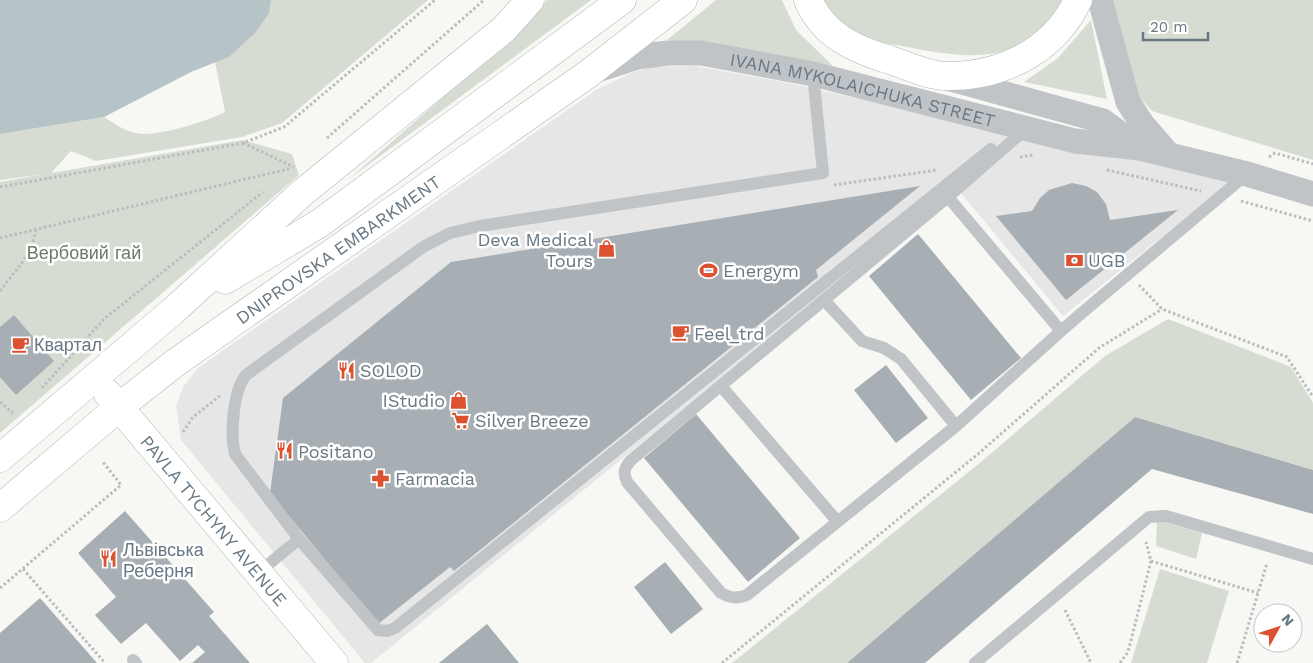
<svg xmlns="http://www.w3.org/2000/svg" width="1313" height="663" font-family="'Work Sans',sans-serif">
  <rect width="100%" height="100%" fill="#f7f7f4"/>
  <path fill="#e5e6e5" d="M695,66L788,83L1232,181L1063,316L956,187L371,663H365L181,440L176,406L183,387L198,368L596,90L631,73L651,67Z"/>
  <path fill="#d7dcd3" d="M182,0H428L282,123L242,137L96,161L71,151L51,173L243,140L292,154L299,175L0,433V182L45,174L0,180V134L104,117C115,124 129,134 143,134C165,134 205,122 225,112L215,62L194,71Z
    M547,0H591L349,179L532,20Z
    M716,0H782L796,30L833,66L667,40Z
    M819,0H1064C1055,13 1045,28 1032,38C994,65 943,54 902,46C890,44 876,43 864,39C845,33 829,16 819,0Z
    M1108,0H1313V160L1152,111L1134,91Z
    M1091,20L1107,99L1024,82L1058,58Z
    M1168,319L1291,367L1313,403V470L1135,417L847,663H732L981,462L1105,356Z
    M1157,520L1202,533L1196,559L1156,546Z
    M1160,569L1229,591L1207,663H1131Z"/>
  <path fill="#b7c4c7" d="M0,0H271L269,13L256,32L229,57L193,71L104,117L0,134Z"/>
  <path fill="#a7afb5" d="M1072,183L1086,186L1097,192L1106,204L1110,220L1178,210L1066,300L996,216L1032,211L1040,198L1049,190Z
    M920,186L816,270L818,277L454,571L450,567L378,624L270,493L283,398L451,262Z
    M918,234L1021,358L971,400L869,276Z
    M14,315L54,361L16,395L0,377V327Z
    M886,365L928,418L896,443L854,390Z
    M696,414L800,538L748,582L644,458Z
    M1135,417L1313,470V514L1152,469L925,663H847Z
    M125,511L214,612L209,616L250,663H192L205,652L198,645L180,661L146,623L121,644L95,615L116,597L78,553Z
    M665,562L703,609L671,634L634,587Z
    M40,598L97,663H0V633Z
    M487,624L519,663H439Z"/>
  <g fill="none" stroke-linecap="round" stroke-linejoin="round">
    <defs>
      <g id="secondary">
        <path d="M808,0C824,36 854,49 890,60C905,65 930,76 945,76C1000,77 1054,52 1078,0"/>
        <path d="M225,280L320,223L622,0"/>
        <path id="s2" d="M108,394L334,663"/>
        <path d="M0,458L173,311L302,193L504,29L530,0"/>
        <path id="s3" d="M0,508L119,407L175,363L588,74L683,0"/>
      </g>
    </defs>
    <use href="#secondary" stroke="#b2b8bc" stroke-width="29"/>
    <path stroke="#babdbf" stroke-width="3" stroke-dasharray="2.5 2.5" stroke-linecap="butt" d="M327,138L484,0
      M243,143L294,167
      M1020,157L1033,155
      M1269,157L1275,153L1313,164
      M1107,170L1201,191
      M834,185L937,170
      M0,187L243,143L284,127L435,0
      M1241,201L1313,221
      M0,238L292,168
      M1139,285L1162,309L1287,357L1313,397
      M0,291L31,251L36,229
      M42,388L104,319L263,192
      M0,402L13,413
      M183,432L193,417L220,396
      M1151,561L1258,593
      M23,569L105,663
      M0,588L121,485L103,462
      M1065,610L1091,663
      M722,663L978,454L1099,348L1162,309
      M1120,663L1128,652L1151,561L1146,542
      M1237,663L1267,563"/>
    <path stroke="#c0c4c7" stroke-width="12" d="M813,74L823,173L480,226L450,233L423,247L246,375C233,391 230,434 235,454L299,539L378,630L387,631L395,628L991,149
      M948,197L1027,128
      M824,300L862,341L884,348L901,359L956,426
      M1061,331L948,197L630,461C624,469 623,473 627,482L721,593C731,598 737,599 747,595L956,426L1061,331L1077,317L1247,174
      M721,386L837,521
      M258,573L299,539
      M133,660L136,663
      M975,663L1149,517L1166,516L1313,559"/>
    <g stroke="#c0c4c7" stroke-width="25">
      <path d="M1100,0L1128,102L1143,125L1169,155"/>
      <path id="s1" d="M597,70L637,57L668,53H701L813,74L1075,141L1140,148L1247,174L1313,194"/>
      <path d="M947,78L1103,121L1140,148"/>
    </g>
    <use href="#secondary" stroke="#fff" stroke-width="28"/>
  </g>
  <defs>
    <symbol id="shop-bare" viewBox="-9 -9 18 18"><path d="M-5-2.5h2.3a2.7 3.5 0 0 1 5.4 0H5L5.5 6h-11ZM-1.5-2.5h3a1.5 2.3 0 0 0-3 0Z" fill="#dc512f" stroke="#fff" stroke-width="2.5" paint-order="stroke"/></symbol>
    <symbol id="bank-bare" viewBox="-9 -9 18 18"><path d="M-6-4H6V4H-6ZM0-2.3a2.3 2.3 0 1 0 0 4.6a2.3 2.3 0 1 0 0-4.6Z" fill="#dc512f" stroke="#fff" stroke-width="2.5" paint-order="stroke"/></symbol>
    <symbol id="stadium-bare" viewBox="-9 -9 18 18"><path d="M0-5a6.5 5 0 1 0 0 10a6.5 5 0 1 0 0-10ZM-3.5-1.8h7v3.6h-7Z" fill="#dc512f" stroke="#fff" stroke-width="2.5" paint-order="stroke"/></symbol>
    <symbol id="cafe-bare" viewBox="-9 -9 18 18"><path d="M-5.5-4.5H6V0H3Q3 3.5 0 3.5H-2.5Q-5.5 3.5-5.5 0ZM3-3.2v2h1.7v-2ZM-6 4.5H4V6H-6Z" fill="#dc512f" stroke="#fff" stroke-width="2.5" paint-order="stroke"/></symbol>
    <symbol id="restaurant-bare" viewBox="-9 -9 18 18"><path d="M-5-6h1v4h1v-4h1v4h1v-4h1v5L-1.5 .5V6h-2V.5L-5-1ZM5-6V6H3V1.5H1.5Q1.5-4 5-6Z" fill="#dc512f" stroke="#fff" stroke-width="2.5" paint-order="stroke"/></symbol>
    <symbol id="supermarket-bare" viewBox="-9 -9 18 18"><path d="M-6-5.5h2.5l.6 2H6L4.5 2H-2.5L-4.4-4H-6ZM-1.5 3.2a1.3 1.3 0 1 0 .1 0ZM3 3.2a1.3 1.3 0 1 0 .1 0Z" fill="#dc512f" stroke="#fff" stroke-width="2.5" paint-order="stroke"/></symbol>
    <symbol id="pharmacy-bare" viewBox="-9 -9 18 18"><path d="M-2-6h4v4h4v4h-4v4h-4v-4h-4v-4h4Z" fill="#dc512f" stroke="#fff" stroke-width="2.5" paint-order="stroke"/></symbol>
  </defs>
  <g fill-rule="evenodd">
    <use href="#shop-bare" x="594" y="236" width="25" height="25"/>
    <use href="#bank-bare" x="1062" y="248" width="25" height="25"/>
    <use href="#stadium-bare" x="696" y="258" width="25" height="25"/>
    <use href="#cafe-bare" x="668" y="320" width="25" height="25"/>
    <use href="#cafe-bare" x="8" y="332" width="25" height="25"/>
    <use href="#restaurant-bare" x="334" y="358" width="25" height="25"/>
    <use href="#shop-bare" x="446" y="388" width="25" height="25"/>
    <use href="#supermarket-bare" x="448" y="408" width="25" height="25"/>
    <use href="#restaurant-bare" x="272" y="438" width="25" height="25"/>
    <use href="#pharmacy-bare" x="368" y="466" width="25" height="25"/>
    <use href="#restaurant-bare" x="96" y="546" width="25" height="25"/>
  </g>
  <g text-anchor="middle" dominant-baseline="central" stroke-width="5" stroke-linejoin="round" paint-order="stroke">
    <g font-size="18" fill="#677884" stroke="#fff">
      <text stroke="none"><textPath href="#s1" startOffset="272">IVANA MYKOLAICHUKA STREET</textPath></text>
      <text stroke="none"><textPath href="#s3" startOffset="426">DNIPROVSKA EMBARKMENT</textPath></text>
      <text stroke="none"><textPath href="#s2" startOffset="165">PAVLA TYCHYNY AVENUE</textPath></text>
    </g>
    <g font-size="18" fill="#677884" stroke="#fff" text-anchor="start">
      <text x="593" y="239" text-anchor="end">Deva Medical<tspan x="593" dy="21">Tours</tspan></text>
      <text x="1088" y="260">UGB</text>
      <text x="723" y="270">Energym</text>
      <text x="694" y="333">Feel_trd</text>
      <text x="34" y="344">Квартал</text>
      <text x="360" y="370">SOLOD</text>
      <text x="445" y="400" text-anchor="end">IStudio</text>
      <text x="475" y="420">Silver Breeze</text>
      <text x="298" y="451">Positano</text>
      <text x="395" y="478">Farmacia</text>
      <text x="123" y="549">Львівська<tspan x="123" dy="21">Реберня</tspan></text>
    </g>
    <g font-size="18" fill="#6b7b66" stroke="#fff">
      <text x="84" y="252">Вербовий гай</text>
    </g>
  </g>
  <g transform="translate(1278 628) rotate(50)"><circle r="24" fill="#ffffff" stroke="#c2c9ce"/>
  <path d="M0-4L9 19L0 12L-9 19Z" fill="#dc512f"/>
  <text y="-8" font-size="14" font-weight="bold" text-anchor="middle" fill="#677884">N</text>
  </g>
  <path d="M1143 32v8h65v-8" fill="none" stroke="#677884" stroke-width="2.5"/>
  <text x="1150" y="32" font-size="15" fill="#677884" stroke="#ffffff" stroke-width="4" paint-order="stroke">20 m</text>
</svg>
